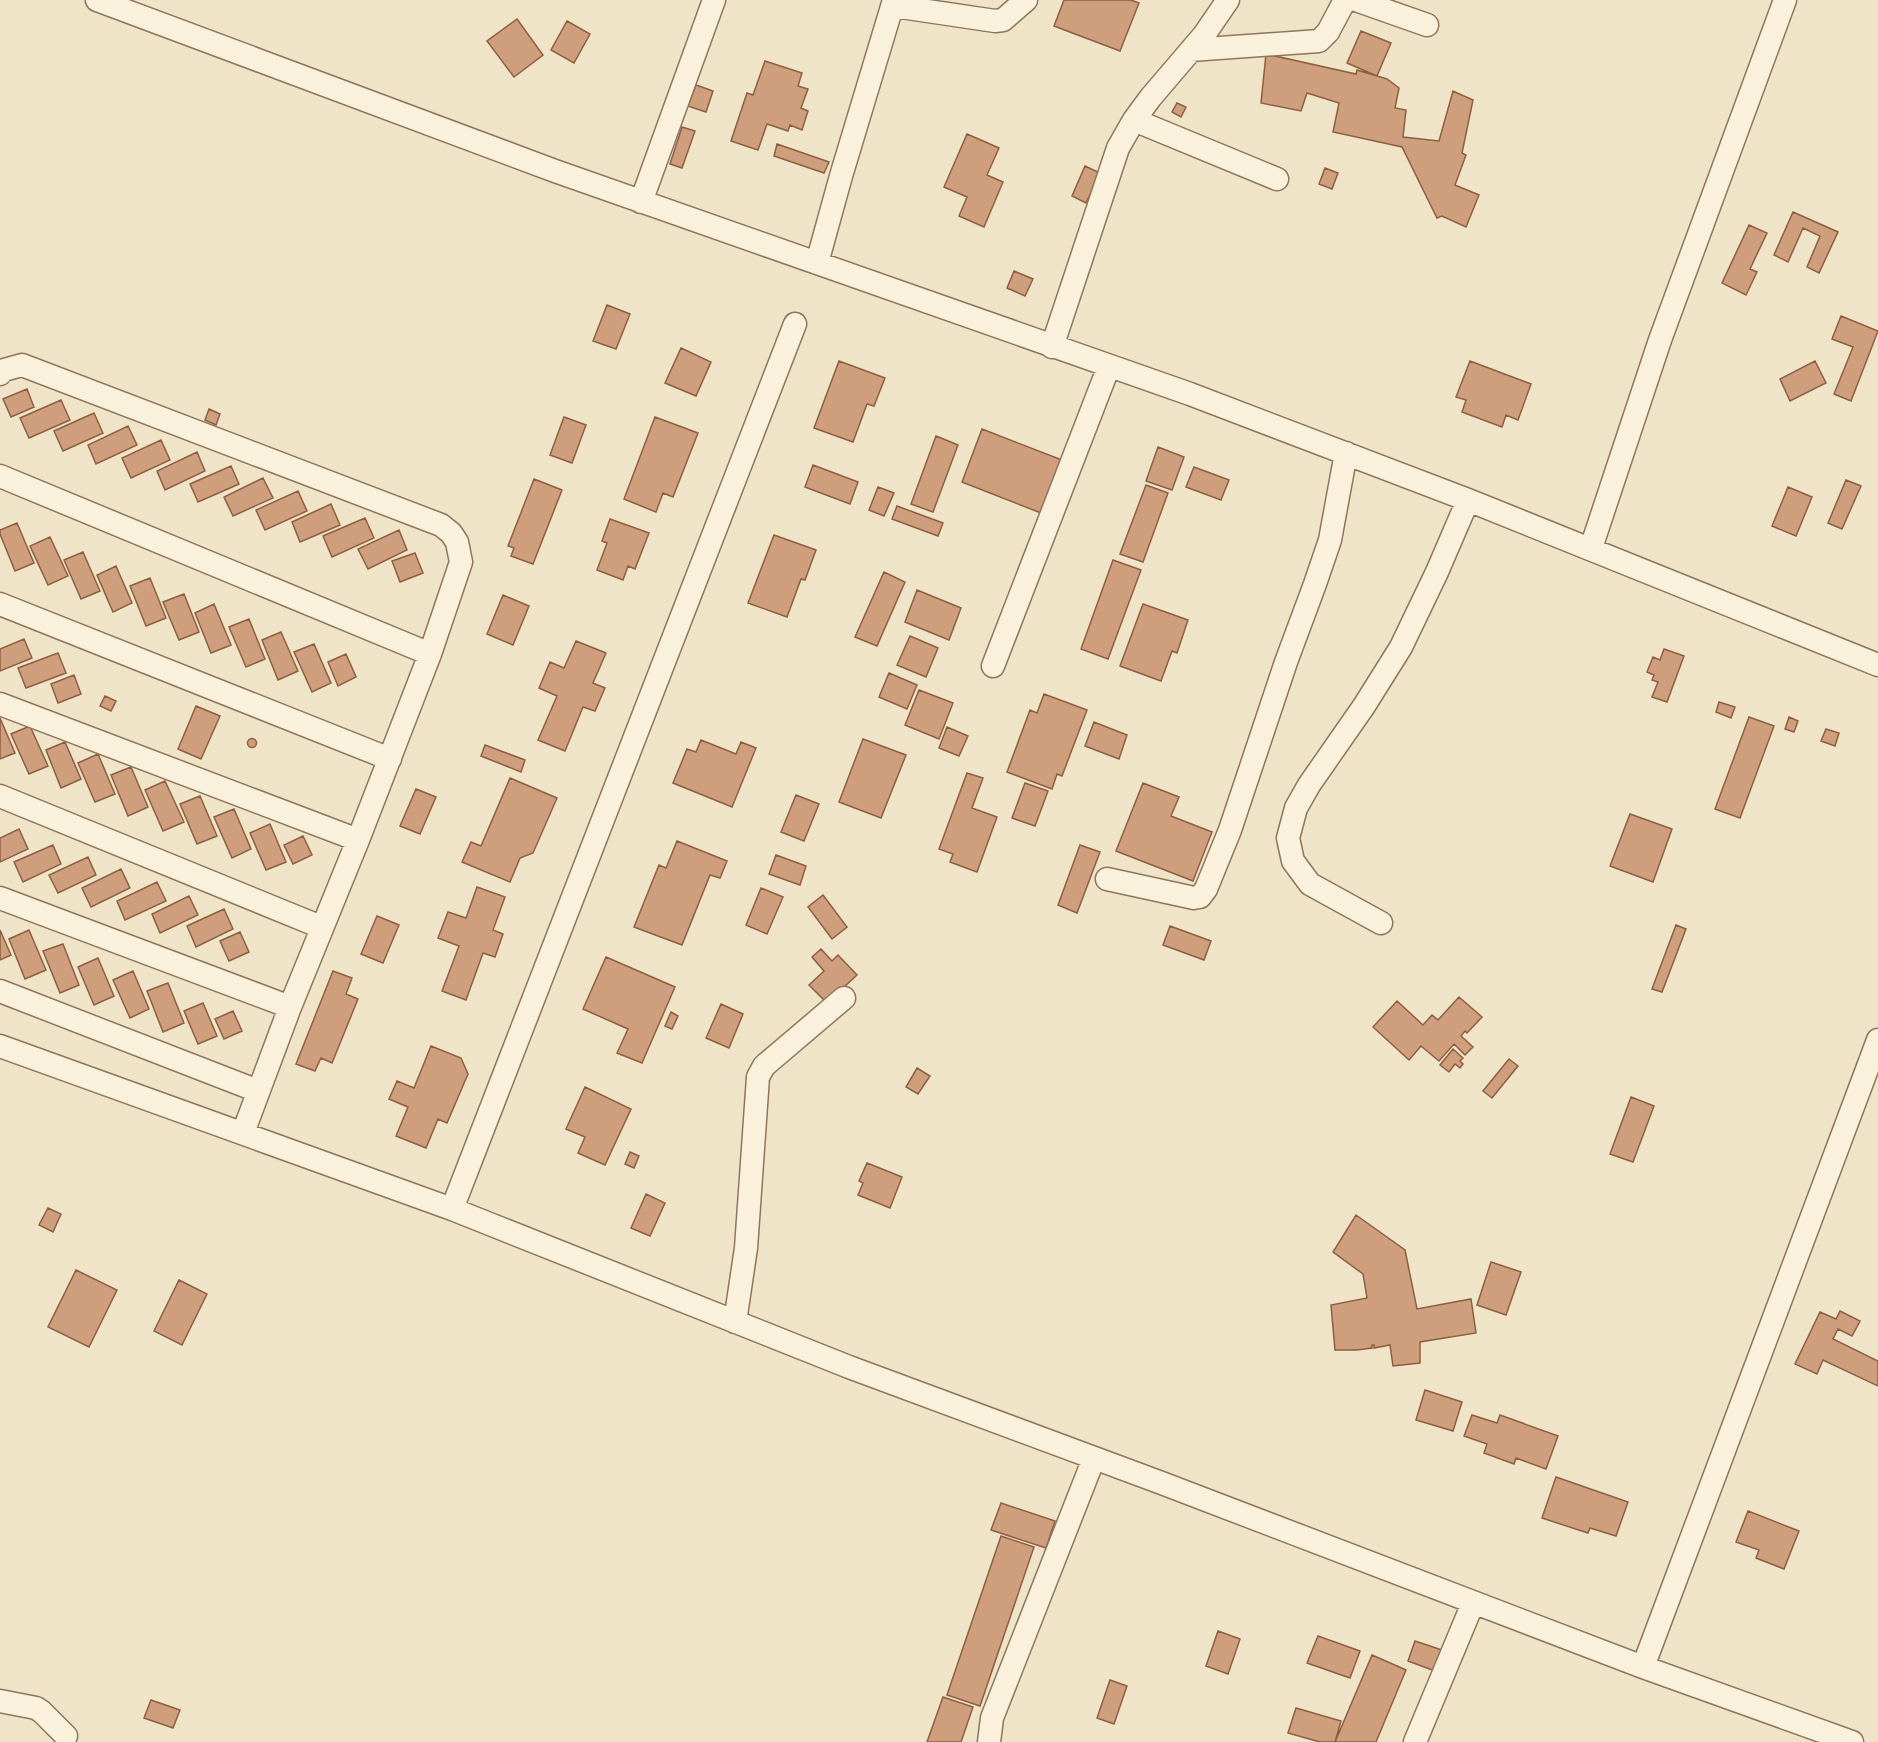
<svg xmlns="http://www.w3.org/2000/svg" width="1878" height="1742" font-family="'Noto Serif',serif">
  <rect width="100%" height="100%" fill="#f0e4c8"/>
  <path fill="#cf9f7d" stroke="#8d5f41" stroke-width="1.5" d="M1064,0H1131L1139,3L1120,51L1054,26Z
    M517,19L543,55L514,77L487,41Z
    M567,21L590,34L574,63L551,50Z
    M1361,31L1391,43L1377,76L1347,63Z
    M1266,54L1356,74L1357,70L1387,79L1399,88L1395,108L1406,110L1403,137L1439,141L1453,91L1473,100L1462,153L1466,155L1455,185L1479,195L1466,227L1442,216L1437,218L1402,147L1333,132L1339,103L1307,93L1301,111L1261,103Z
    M765,61L802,73L798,86L808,89L801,108L808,111L802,130L790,125L788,131L767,124L758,150L731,141L747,93L753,95Z
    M696,85L713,91L706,112L688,106Z
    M1177,103L1186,107L1181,117L1172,112Z
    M682,127L695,131L682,168L670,164Z
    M967,134L999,148L987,175L1003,182L984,227L959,216L967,197L944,187Z
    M777,144L829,162L824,173L774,156Z
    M1085,166L1100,173L1086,203L1072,196Z
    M1325,168L1338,173L1332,189L1319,184Z
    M1793,212L1838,232L1819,273L1807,267L1820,236L1803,228L1788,262L1774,255Z
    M1749,225L1767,233L1750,269L1757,272L1746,295L1722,283Z
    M1014,271L1033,279L1025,296L1007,288Z
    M607,305L630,314L616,349L593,341Z
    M1841,316L1878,331L1851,401L1834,394L1853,347L1832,339Z
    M681,348L711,362L696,396L665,383Z
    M839,361L885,378L874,406L867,404L853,442L814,428Z
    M1470,361L1531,384L1518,420L1506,415L1502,427L1462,412L1466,400L1456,397Z
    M1815,361L1826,383L1790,401L1780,379Z
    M27,389L34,407L11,417L3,399Z
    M61,400L70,420L29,438L20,418Z
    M209,409L220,414L216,425L205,420Z
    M94,413L103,433L63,451L54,431Z
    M564,417L586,425L572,463L550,455Z
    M655,417L698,433L673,497L663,493L656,512L624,499Z
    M128,426L137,445L96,464L88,445Z
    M982,429L1067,462L1046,515L962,482Z
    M936,436L958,445L933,512L911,504Z
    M161,440L170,460L131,478L122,458Z
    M1158,447L1184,457L1172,490L1146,481Z
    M197,452L205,471L165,490L157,471Z
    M813,465L858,482L850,504L805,487Z
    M231,466L239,484L198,502L190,484Z
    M1194,467L1229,480L1221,500L1186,487Z
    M263,478L273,498L233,516L224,497Z
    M534,479L562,490L533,564L511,556L514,548L508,546Z
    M1846,480L1861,486L1842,529L1828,523Z
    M1146,485L1168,493L1143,562L1120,554Z
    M878,487L894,493L884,516L869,510Z
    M1788,487L1812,497L1796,536L1772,526Z
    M298,491L307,511L265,530L256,510Z
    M331,504L340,525L300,542L292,522Z
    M897,506L943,523L938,536L892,519Z
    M365,518L374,538L332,557L323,536Z
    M610,519L649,533L635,569L628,566L623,580L597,570L607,543L602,541Z
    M17,523L34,563L15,571L0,534V530Z
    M399,530L407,550L368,569L358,549Z
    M774,535L816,550L805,580L801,579L787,617L748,603Z
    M50,537L68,576L48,585L30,546Z
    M83,552L100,591L81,599L64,560Z
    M415,553L423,573L400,582L392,561Z
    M1113,560L1141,570L1108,659L1081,649Z
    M116,566L132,603L113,612L97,575Z
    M884,572L905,582L877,646L855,637Z
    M150,578L166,618L146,626L130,586Z
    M917,590L961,608L949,640L905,622Z
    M184,594L199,632L179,640L163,602Z
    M503,595L529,606L513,645L487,634Z
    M214,604L231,645L211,653L195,613Z
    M1143,604L1188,620L1177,653L1172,651L1161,681L1120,666Z
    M249,619L265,659L246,667L229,627Z
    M281,632L298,671L278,680L262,640Z
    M910,636L938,648L926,677L897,665Z
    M24,639L32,658L0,671V649Z
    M576,641L606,653L593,683L605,688L595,711L583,707L565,751L538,740L557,696L539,688L550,662L564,668Z
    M314,644L331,683L312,692L294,652Z
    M1664,649L1684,656L1667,702L1652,697L1658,682L1652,680L1654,675L1647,672L1653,657L1660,660Z
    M58,653L66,673L26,688L18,668Z
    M346,654L356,677L338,686L328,662Z
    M889,673L917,685L907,709L879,697Z
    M74,675L81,694L58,703L51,684Z
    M919,690L953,703L939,739L905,725Z
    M1044,694L1087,710L1062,776L1057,774L1052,789L1007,772L1030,710L1037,713Z
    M105,696L116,701L111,711L100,706Z
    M1719,702L1735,707L1731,718L1716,712Z
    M196,706L220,716L201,759L178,749Z
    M1749,717L1774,726L1740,818L1715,809Z
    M1789,717L1798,721L1794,732L1785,729Z
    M0,718L15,753L0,759Z
    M1094,722L1127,735L1119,759L1085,746Z
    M30,726L48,766L29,774L11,734Z
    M947,727L968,736L959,756L939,748Z
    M1826,729L1839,733L1835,746L1821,741Z
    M247.5 743a4.5 4.5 0 1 1 9 0a4.5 4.5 0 1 1-9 0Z
    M863,739L906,755L881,818L839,802Z
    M701,740L736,754L741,742L756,748L732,807L673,783L687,749L696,752Z
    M65,742L81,779L61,788L46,750Z
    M485,745L525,760L521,772L481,756Z
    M98,754L115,794L95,802L78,763Z
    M131,767L148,807L128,816L111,775Z
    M967,773L983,778L972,808L997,817L977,872L950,862L953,854L939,849Z
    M510,778L557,798L533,853L520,858L510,882L462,862L471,842L481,846Z
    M165,781L184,822L163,831L145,790Z
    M1025,783L1048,791L1035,826L1012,818Z
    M1143,783L1179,797L1171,816L1212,832L1193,881L1116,851Z
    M416,789L436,797L420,834L400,826Z
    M796,795L819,804L804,841L781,832Z
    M200,796L217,836L197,844L180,804Z
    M234,809L251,849L232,858L214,817Z
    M1630,814L1672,829L1653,882L1610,866Z
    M270,824L286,862L266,870L250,833Z
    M19,829L28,849L0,862V838Z
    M303,836L312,855L293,864L284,845Z
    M677,841L727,861L720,878L710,875L682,945L634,927L659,865L666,868Z
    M53,845L61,864L23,882L14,862Z
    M1080,845L1100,852L1077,913L1058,905Z
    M776,855L806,866L800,885L769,874Z
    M88,857L96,875L58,893L49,875Z
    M121,869L130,888L91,907L82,888Z
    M157,882L166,901L125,920L117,901Z
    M477,887L505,897L493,930L503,934L495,957L483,953L466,1000L442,991L459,946L438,938L448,912L466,918Z
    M761,888L783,897L767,934L746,925Z
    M823,895L847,927L832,939L808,907Z
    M189,896L198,915L160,933L152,914Z
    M224,909L233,929L196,947L187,926Z
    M377,916L399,925L383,963L361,954Z
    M1676,925L1686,929L1662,992L1652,989Z
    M1170,926L1211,941L1204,960L1163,945Z
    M0,930L11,955L0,960Z
    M29,930L46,970L25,979L9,939Z
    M240,932L249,952L229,961L220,941Z
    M63,944L79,985L60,993L43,951Z
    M821,949L832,961L838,955L857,975L827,1003L809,985L824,971L812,957Z
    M606,957L675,987L642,1063L617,1053L628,1029L583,1009Z
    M98,958L114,996L94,1005L78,967Z
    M133,971L149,1009L130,1018L113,980Z
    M333,971L352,978L346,994L358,999L332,1063L321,1058L315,1071L296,1064Z
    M168,983L184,1023L163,1032L147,991Z
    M1459,997L1482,1017L1467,1033L1465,1031L1461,1036L1473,1047L1465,1055L1454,1044L1439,1061L1421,1046L1409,1060L1373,1027L1397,1001L1423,1025L1432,1015L1438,1020Z
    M203,1003L217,1036L198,1044L184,1011Z
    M721,1004L743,1014L729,1048L706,1038Z
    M233,1011L242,1031L224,1039L215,1019Z
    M671,1012L678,1016L672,1029L665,1026Z
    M431,1046L461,1058L468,1074L447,1123L438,1119L426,1148L396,1136L408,1107L389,1099L397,1081L414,1088Z
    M1453,1049L1463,1058L1460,1061L1463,1064L1460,1068L1455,1064L1449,1072L1440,1065Z
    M1509,1059L1518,1066L1492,1098L1483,1091Z
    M917,1068L930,1076L918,1094L906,1087Z
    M585,1087L631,1109L605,1165L578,1153L585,1137L566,1129Z
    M1631,1097L1654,1106L1633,1162L1610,1154Z
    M630,1152L639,1156L634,1168L625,1164Z
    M867,1163L902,1177L890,1208L858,1195L863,1183L859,1181Z
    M646,1194L665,1203L650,1236L631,1228Z
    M48,1208L61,1214L53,1232L39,1225Z
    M1356,1215L1405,1250L1417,1309L1471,1299L1476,1333L1420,1342V1363L1393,1366L1390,1345L1374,1348V1345H1372V1348L1357,1350H1335L1331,1305L1367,1298L1363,1274L1333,1252Z
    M1491,1262L1521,1272L1506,1315L1477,1305Z
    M76,1270L117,1290L89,1347L48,1327Z
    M179,1280L207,1294L182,1345L154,1331Z
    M1840,1311L1860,1321L1852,1336L1838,1329L1833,1339L1878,1361V1386L1823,1360L1817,1374L1795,1364L1820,1312L1836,1319Z
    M1425,1390L1462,1402L1453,1431L1416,1420Z
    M1472,1415L1497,1423L1500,1415L1558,1436L1546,1469L1516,1458L1514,1464L1484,1453L1487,1444L1464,1436Z
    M1556,1477L1628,1502L1616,1536L1590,1528L1588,1533L1542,1518Z
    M1001,1503L1055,1521L1046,1548L991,1530Z
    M1748,1511L1799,1531L1784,1569L1756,1558L1759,1550L1736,1542Z
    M1001,1536L1034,1547L980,1706L947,1695Z
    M1218,1631L1240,1639L1228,1674L1206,1666Z
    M1318,1636L1360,1651L1350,1678L1307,1663Z
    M1415,1641L1442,1650L1435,1671L1408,1661Z
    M1372,1655L1406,1670L1376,1742H1335Z
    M1110,1680L1127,1686L1114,1724L1097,1718Z
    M943,1697L973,1707L961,1742H927Z
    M151,1700L180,1710L173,1728L144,1718Z
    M1296,1708L1341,1721L1335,1742H1320L1288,1733Z"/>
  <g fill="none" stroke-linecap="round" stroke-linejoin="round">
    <defs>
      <path id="minor" d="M97,0L555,171L1190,394L1468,500L1878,665
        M1356,0L1427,25
        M894,6L995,21L1003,20L1026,0
        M1191,50L1319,41L1328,32L1345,0
        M1134,120L1277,179
        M641,202L714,0
        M817,263L841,176L894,0
        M1052,347L1118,148L1134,120L1151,97L1204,35L1228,0
        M0,374L4,370L22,365L441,525L451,533L457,542L461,562L430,654L358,840L290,1007L243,1133
        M0,476L430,654
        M1591,548L1660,340L1785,0
        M0,604L390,759
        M993,666L1109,366
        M0,704L358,840
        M0,796L321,927
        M1107,879L1194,898L1200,897L1206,889L1230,830L1286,662L1315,584L1330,540L1346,453
        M0,898L290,1007
        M1381,923L1310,884L1293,861L1288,838L1296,808L1309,785L1364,706L1401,647L1437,572L1468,500
        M0,991L258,1091
        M0,1046L452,1209L849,1367L1159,1482L1643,1667L1852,1742
        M452,1209L795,324
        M735,1322L746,1248L758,1077L764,1066L844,998
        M1643,1667L1878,1040
        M0,1701L36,1708L42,1712L66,1736
        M989,1742L992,1718L1094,1458
        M1415,1742L1473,1603"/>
    </defs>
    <use href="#minor" stroke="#8d765c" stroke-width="25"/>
    <use href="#minor" stroke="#faf1dc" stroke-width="22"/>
  </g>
</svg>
